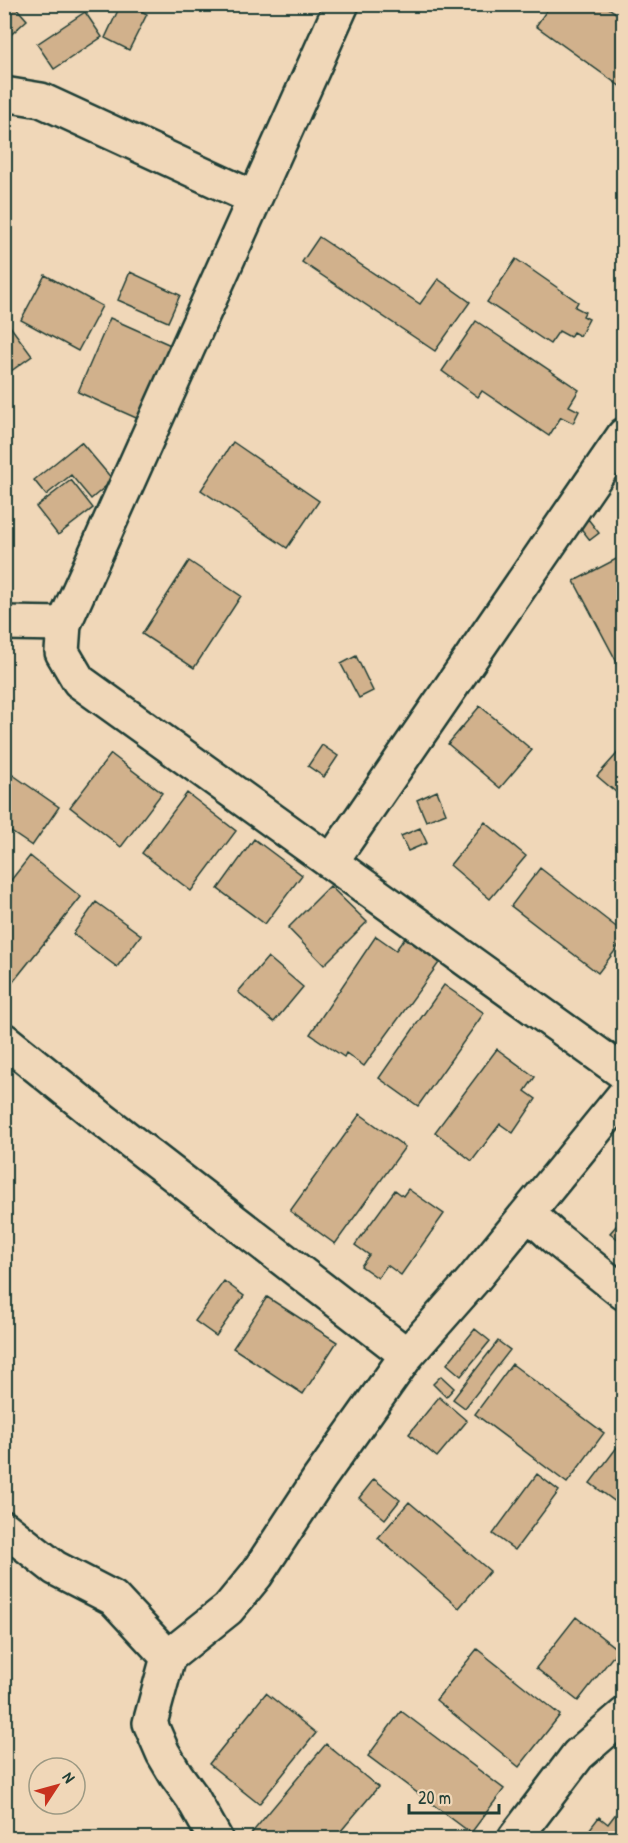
<svg xmlns="http://www.w3.org/2000/svg" width="628" height="1843" font-family="'Patrick Hand',sans-serif">
  <rect width="100%" height="100%" fill="#f0d7b8"/>
  <filter id="ink" filterUnits="userSpaceOnUse"><feTurbulence type="fractalNoise" baseFrequency=".0167" numOctaves="2"/><feDisplacementMap in="SourceGraphic" scale="12" xChannelSelector="R" yChannelSelector="G"/><feConvolveMatrix kernelMatrix="1 2 1 2 8 2 1 2 1" color-interpolation-filters="sRGB"/></filter>
  <g filter="url(#ink)">
    <path fill="#d1b18c" stroke="#1f3d34" stroke-width="1.5" d="M4,4H13L27,20L4,41Z
      M121,4H128L147,14L129,50L105,38Z
      M551,4H603L624,19V89L536,26Z
      M85,12L102,37L54,69L37,44Z
      M319,237L420,304L438,279L470,302L435,351L302,262Z
      M516,259L578,302L575,307L585,312L583,316L589,319L580,336L573,332L570,337L559,331L550,344L487,302Z
      M130,272L180,295L168,322L118,300Z
      M45,275L102,306L78,351L21,320Z
      M4,318L32,356L4,376Z
      M110,318L175,347L143,421L78,392Z
      M476,321L579,390L569,406L579,411L573,423L561,417L549,436L482,391L478,397L442,371Z
      M81,442L113,480L91,499L71,475L46,495L34,480Z
      M233,442L319,501L287,548L201,490Z
      M71,480L93,508L58,535L36,507Z
      M588,519L599,533L590,540L579,526Z
      M624,555V664L619,666L574,581Z
      M189,561L241,596L194,668L142,634Z
      M356,656L373,691L359,698L341,664Z
      M480,706L532,750L500,788L448,744Z
      M322,745L338,756L324,777L308,766Z
      M624,746V799L597,776Z
      M111,754L162,793L121,847L70,807Z
      M13,775L59,807L32,846L4,827V787Z
      M437,791L446,813L426,821L417,800Z
      M187,793L236,831L191,891L142,853Z
      M485,822L526,856L490,899L450,865Z
      M420,828L427,843L408,851L401,836Z
      M254,839L302,875L265,924L218,889Z
      M30,856L81,897L4,993V889Z
      M540,868L624,933V939L598,973L511,906Z
      M330,886L367,922L324,965L288,928Z
      M96,902L141,935L117,967L73,934Z
      M409,932L444,956L364,1066L346,1053L344,1057L310,1034L376,936L396,950Z
      M268,957L303,987L274,1022L238,992Z
      M444,985L484,1013L418,1106L379,1078Z
      M497,1049L535,1077L525,1091L536,1099L513,1133L500,1124L472,1161L435,1132Z
      M360,1114L405,1147L335,1244L290,1211Z
      M408,1189L444,1214L401,1275L387,1265L378,1278L361,1266L369,1255L355,1245L395,1190L403,1196Z
      M624,1217V1244L610,1233Z
      M224,1281L244,1296L216,1336L195,1321Z
      M267,1297L337,1342L303,1394L233,1348Z
      M475,1329L490,1341L461,1376L447,1364Z
      M498,1341L510,1350L465,1408L453,1399Z
      M512,1364L604,1433L567,1483L475,1414Z
      M441,1376L454,1388L446,1397L433,1384Z
      M439,1397L467,1421L437,1457L409,1434Z
      M624,1438V1508L590,1483Z
      M537,1474L559,1491L515,1550L493,1534Z
      M374,1479L400,1500L385,1519L359,1498Z
      M409,1502L490,1571L459,1608L378,1538Z
      M576,1617L618,1650L578,1701L536,1668Z
      M477,1649L560,1715L519,1767L436,1700Z
      M266,1693L316,1733L259,1804L209,1764Z
      M401,1711L504,1789L471,1833L368,1756Z
      M326,1744L378,1787L335,1838H254L250,1835Z
      M624,1803V1838H598L599,1837L589,1830L599,1817L608,1824Z"/>
    <g fill="none" stroke-linecap="round" stroke-linejoin="round">
      <defs>
        <path id="minor" d="M342,4L64,624L62,652L79,681L624,1073
          M4,94L41,100L243,193
          M4,623L64,624
          M331,862L624,435
          M4,1040L102,1119L407,1355
          M528,1213L554,1237L624,1293
          M4,1528L55,1568L113,1598L168,1657L150,1723L163,1753L176,1775L192,1797L215,1838
          M168,1657L228,1609L256,1575L319,1479L407,1355L473,1280L624,1095
          M515,1838L578,1755L624,1715"/>
      </defs>
      <use href="#minor" stroke="#1f3d34" stroke-width="38"/>
      <use href="#minor" stroke="#f0d7b8" stroke-width="33"/>
    </g>
  </g>
  <rect width="628" height="1843" fill="none" stroke="#f0d7b8" stroke-width="24"/>
  <rect x="12" y="12" width="604" height="1819" fill="none" stroke="#1f3d34" stroke-width="2" filter="url(#ink)"/>
  <g transform="translate(57 1786) rotate(54)"><circle r="28" fill="#f0d7b8" stroke="#9c9983" stroke-width="1.5"/>
  <path d="M0-4.5L10 22L0 15L-10 22Z" fill="#c8321e"/>
  <text y="-9" font-size="16" font-weight="bold" text-anchor="middle" fill="#1f3d34">N</text>
  </g>
  <path d="M409 1804v9h90v-9" fill="none" stroke="#1f3d34" stroke-width="3"/>
  <text x="418" y="1804" font-size="18" fill="#1f3d34" stroke="#f0d7b8" stroke-width="4.5" paint-order="stroke">20 m</text>
</svg>
